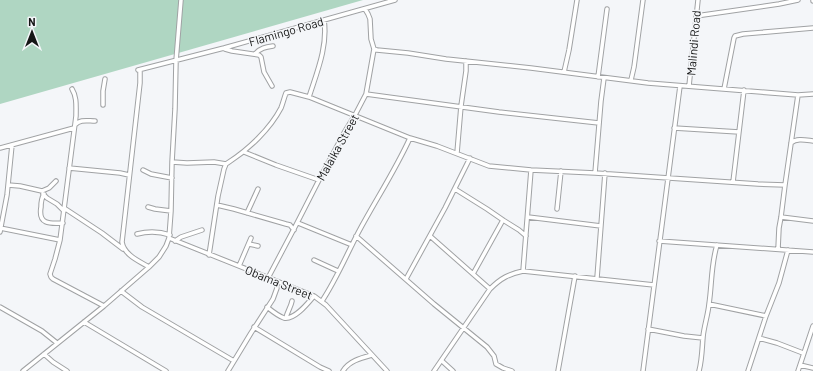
<svg xmlns="http://www.w3.org/2000/svg" width="813" height="371" font-family="Barlow,sans-serif">
  <rect width="100%" height="100%" fill="#f4f6f9"/>
  <path fill="#afd6c2" d="M0,0H363L0,104Z"/>
  <g fill="none" stroke-linecap="round" stroke-linejoin="round">
    <defs>
      <path id="street" d="M813,0V1
        M696,16L779,4L798,0
        M225,49L232,51L259,55L261,57L264,72L272,86
        M374,49L377,50L408,53L446,59L531,68L648,83L798,95L813,94
        M255,54C260,48 266,47 273,46
        M138,70L224,48L395,0
        M140,70V83L122,242C124,255 139,261 149,267
        M564,72L569,50L577,0
        M598,77L607,9
        M631,80L634,67L643,0
        M689,86L698,0
        M72,89C77,97 76,106 76,116L60,240L55,259L50,274L51,277L53,279L104,306
        M724,89L734,38L735,36L743,34L813,28
        M366,94L499,112L599,123
        M309,97C317,72 328,46 324,20
        M103,105V91L105,79
        M75,125C80,119 87,121 95,121
        M674,128L739,132
        M791,143C797,138 805,140 813,141
        M0,148L74,128
        M244,152L276,165L319,180
        M457,153L461,106L466,71V61
        M172,162L187,163L214,162L226,164L229,162C249,149 270,129 281,108C283,103 284,98 286,93L290,92L309,97L410,138L437,146L489,166L531,170L595,173L758,184L785,185
        M69,168L120,173L129,175
        M143,170L151,174L172,178
        M595,173L601,101L604,78
        M733,182L744,90
        M8,185L20,186L42,191L49,188L56,181
        M455,189L487,209L503,220L519,230L526,236
        M43,194L47,198L57,204L64,211
        M44,194C41,199 41,202 41,207C38,224 49,224 63,223
        M217,205L234,209L286,224L290,225L294,230
        M148,207L155,209L171,211
        M64,208L102,233L123,249
        M557,209L561,171
        M247,213L258,189
        M528,217L601,226
        M781,217L813,221
        M298,223L352,245
        M0,228L60,240
        M0,232L7,195L12,145
        M137,234C149,231 158,231 170,235
        M356,236L434,304L487,347L494,356L496,364L503,368L512,371
        M430,236L490,289
        M169,238L314,296L326,305L387,371
        M175,241L181,237L202,230
        M659,241L813,252
        M249,244L258,246
        M778,249L779,228L781,217L785,185L798,95
        M209,255L218,196L224,169L226,164
        M314,260L338,271
        M239,266L251,238
        M523,271L531,170
        M473,274L503,220
        M268,278L296,225L319,180L344,133L355,115L366,94L374,49L371,39L370,19L368,14L365,9
        M597,278L605,173
        M406,279L445,208L470,158
        M121,291L142,307L234,361
        M322,301C336,280 346,256 358,233C375,201 395,171 410,138
        M709,304L766,316
        M0,307L42,331L57,343
        M267,307C272,311 278,316 284,318C295,320 308,303 314,296
        M286,318C287,312 291,307 292,301
        M84,322L166,371
        M254,327L320,367L329,371
        M648,329L684,336L703,338
        M759,338L777,343L803,353
        M44,354L53,362L67,371
        M442,361L453,371
        M800,365L813,368
        M23,371L104,306L149,267L159,257L166,246L169,238L171,211L172,162L175,109L176,61L181,0
        M228,371L251,333L273,299L277,288L276,281
        M343,371C349,361 361,358 372,355
        M434,371L490,289C501,278 509,274 523,271L654,285
        M558,371L575,276
        M643,371L680,86
        M699,371C702,360 702,349 703,337C704,326 708,315 709,304C712,284 711,264 717,245
        M748,371L766,316L779,283L788,250
        M798,371L813,326"/>
    </defs>
    <use href="#street" stroke="#a0a2a4" stroke-width="5.5"/>
    <use href="#street" stroke="#fff" stroke-width="3.5"/>
  </g>
  <g text-anchor="middle" dominant-baseline="central" stroke-width="3" stroke-linejoin="round" paint-order="stroke">
    <g font-size="12" fill="#151616" stroke="#f4f6f9">
      <text transform="translate(286 31) rotate(-16)">Flamingo Road</text>
      <text transform="translate(693 43) rotate(-85)">Malindi Road</text>
      <text transform="translate(337 147) rotate(-61)">Malaika Street</text>
      <text transform="translate(279 282) rotate(22)">Obama Street</text>
    </g>
  </g>
  <g transform="translate(32 32)" stroke="#f4f6f9" stroke-width="3" paint-order="stroke">
  <path d="M0-3L7 15L0 10L-7 15Z" fill="#151616"/>
  <text y="-6" font-size="11" font-weight="bold" text-anchor="middle" fill="#151616">N</text>
  </g>
</svg>
